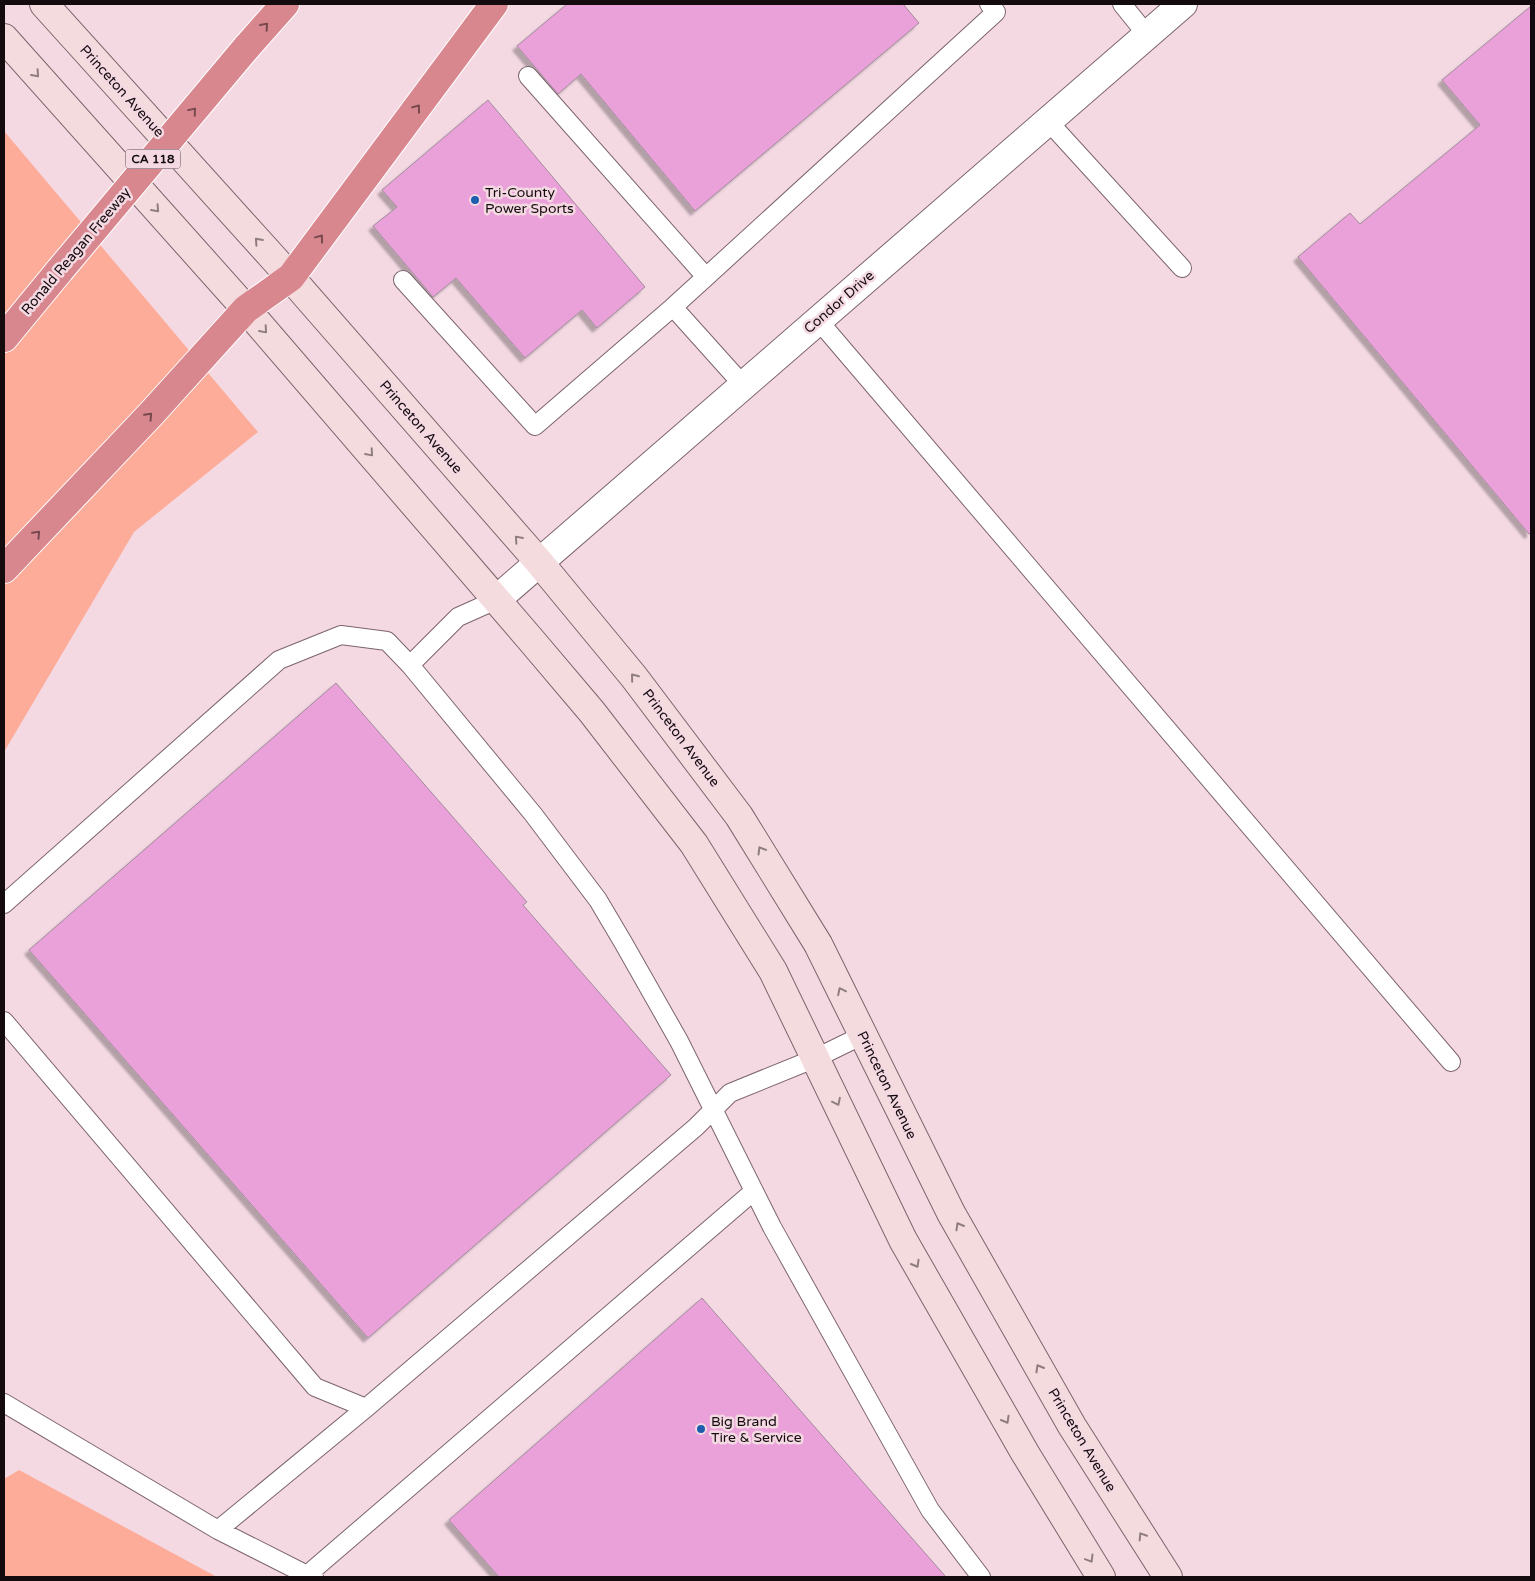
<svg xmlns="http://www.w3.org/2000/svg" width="1535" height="1581" font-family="'Varela Round',sans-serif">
  <defs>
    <filter id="shadow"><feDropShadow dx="-4.5" dy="4.5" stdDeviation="1" flood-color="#0004"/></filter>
  </defs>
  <rect width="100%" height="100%" fill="#f4d9e3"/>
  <path fill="#fdac99" d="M4,131L258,432L134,532L4,752Z
    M19,1470L217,1577H4V1479Z"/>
  <path fill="#eaa0d9" stroke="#a28d9c" filter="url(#shadow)" d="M567,4H903L919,23L695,211L581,74L558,94L517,46Z
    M1531,6V533L1529,534L1298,257L1350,213L1360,224L1480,125L1442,80Z
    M488,100L645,287L597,328L582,310L525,358L456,278L433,297L373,226L397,207L382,190Z
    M336,683L527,902L523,905L671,1075L368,1338L29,950Z
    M702,1298L946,1577H499L449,1520Z"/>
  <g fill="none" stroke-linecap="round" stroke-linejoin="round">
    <defs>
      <path id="lane" d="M1122,4L1147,35
        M528,76L706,277L996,12L989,4
        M1048,121L1182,268
        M403,280L535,426L673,307L743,385
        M673,307L706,277
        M818,320L1451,1062
        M410,665L458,617L496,600
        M4,904L279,660L341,635L387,641L410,665L533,814L598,900L624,944L679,1041L772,1227L930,1510L981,1577
        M4,1021L315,1387L366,1408
        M4,1403L218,1530
        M307,1575L218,1530L366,1408L696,1127L730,1093L816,1058L863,1035
        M314,1577L307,1575L754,1191"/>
      <path id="street" d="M496,600L1183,4"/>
      <path id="secondary" d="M44,4L276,261L539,562L634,677L739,816L818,944L951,1213L1072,1426L1168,1577
        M4,38L246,309L531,640L592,712L694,844L773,971L903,1240L1025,1453L1101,1577"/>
      <path id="highway" d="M246,48L285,4
        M4,338L60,270
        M4,569L151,414L246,309L291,277L494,4"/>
    </defs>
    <use href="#lane" stroke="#7c646d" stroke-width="20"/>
    <use href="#street" stroke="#7c646d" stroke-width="30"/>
    <use href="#secondary" stroke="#7c646d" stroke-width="30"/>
    <use href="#highway" stroke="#fff" stroke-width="30"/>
    <use href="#lane" stroke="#fff" stroke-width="18"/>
    <use href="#street" stroke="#fff" stroke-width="28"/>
    <use href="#secondary" stroke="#f4dbdd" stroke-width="28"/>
    <use href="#highway" stroke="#d9878f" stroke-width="28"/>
    <defs>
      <path id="highway-bridge" d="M60,270L246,48"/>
    </defs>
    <use href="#highway-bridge" stroke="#fff" stroke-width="30" stroke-linecap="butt"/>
    <use href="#highway-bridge" stroke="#d9878f" stroke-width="28"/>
  </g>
  <defs><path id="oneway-chevron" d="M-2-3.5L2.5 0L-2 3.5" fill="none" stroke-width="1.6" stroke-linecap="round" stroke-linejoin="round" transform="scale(1.25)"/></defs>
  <g stroke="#76494e">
    <use href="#oneway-chevron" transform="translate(265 26) rotate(-49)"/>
    <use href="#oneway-chevron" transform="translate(417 108) rotate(-53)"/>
    <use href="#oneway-chevron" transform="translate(193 111) rotate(-50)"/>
    <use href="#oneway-chevron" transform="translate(320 238) rotate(-53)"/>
    <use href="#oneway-chevron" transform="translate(149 416) rotate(-47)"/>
    <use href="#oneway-chevron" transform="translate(37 534) rotate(-46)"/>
  </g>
  <g stroke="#8f7d80">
    <use href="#oneway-chevron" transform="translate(36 74) rotate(48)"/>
    <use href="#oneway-chevron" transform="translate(156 209) rotate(48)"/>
    <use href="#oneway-chevron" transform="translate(258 241) rotate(-132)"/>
    <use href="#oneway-chevron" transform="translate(264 330) rotate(49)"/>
    <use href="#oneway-chevron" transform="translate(370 453) rotate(49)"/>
    <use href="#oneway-chevron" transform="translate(518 539) rotate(-131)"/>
    <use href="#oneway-chevron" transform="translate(634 677) rotate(-129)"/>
    <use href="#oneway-chevron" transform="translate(761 850) rotate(-121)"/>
    <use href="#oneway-chevron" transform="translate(841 991) rotate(-116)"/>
    <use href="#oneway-chevron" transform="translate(837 1102) rotate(64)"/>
    <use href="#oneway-chevron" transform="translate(959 1226) rotate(-120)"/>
    <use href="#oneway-chevron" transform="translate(916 1264) rotate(60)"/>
    <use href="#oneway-chevron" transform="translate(1039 1368) rotate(-120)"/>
    <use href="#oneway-chevron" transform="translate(1006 1420) rotate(60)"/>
    <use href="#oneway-chevron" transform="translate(1142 1536) rotate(-122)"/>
    <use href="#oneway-chevron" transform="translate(1090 1559) rotate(59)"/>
  </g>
  <g fill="#1f5dae" stroke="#f4d9e3" stroke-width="2">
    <circle cx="475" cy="200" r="5"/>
    <circle cx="701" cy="1429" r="5"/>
  </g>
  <g text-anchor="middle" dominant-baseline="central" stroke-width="5" stroke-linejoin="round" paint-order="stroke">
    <rect fill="#f4d9e3" stroke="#57494e" stroke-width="1" x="125.5" y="149.5" width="55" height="19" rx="4"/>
    <g font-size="12" font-weight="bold" fill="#140b0e">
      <text x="153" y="159">CA 118</text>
    </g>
    <g font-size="14" fill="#140b0e" stroke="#f4d9e3">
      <text transform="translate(122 91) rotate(48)">Princeton Avenue</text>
      <text transform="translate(76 251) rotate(-50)">Ronald Reagan Freeway</text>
      <text transform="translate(839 302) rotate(-41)">Condor Drive</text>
      <text transform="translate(421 427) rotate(49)">Princeton Avenue</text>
      <text transform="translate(681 738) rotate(53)">Princeton Avenue</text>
      <text transform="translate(887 1085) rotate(64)">Princeton Avenue</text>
      <text transform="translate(1082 1440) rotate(59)">Princeton Avenue</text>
    </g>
    <g font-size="14" fill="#140b0e" stroke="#f4d9e3" text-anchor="start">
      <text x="485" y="192">Tri-County<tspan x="485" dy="16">Power Sports</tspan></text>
      <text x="711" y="1421">Big Brand<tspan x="711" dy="16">Tire &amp; Service</tspan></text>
    </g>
  </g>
  <rect width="1535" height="1581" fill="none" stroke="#140b0e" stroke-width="10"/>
</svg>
